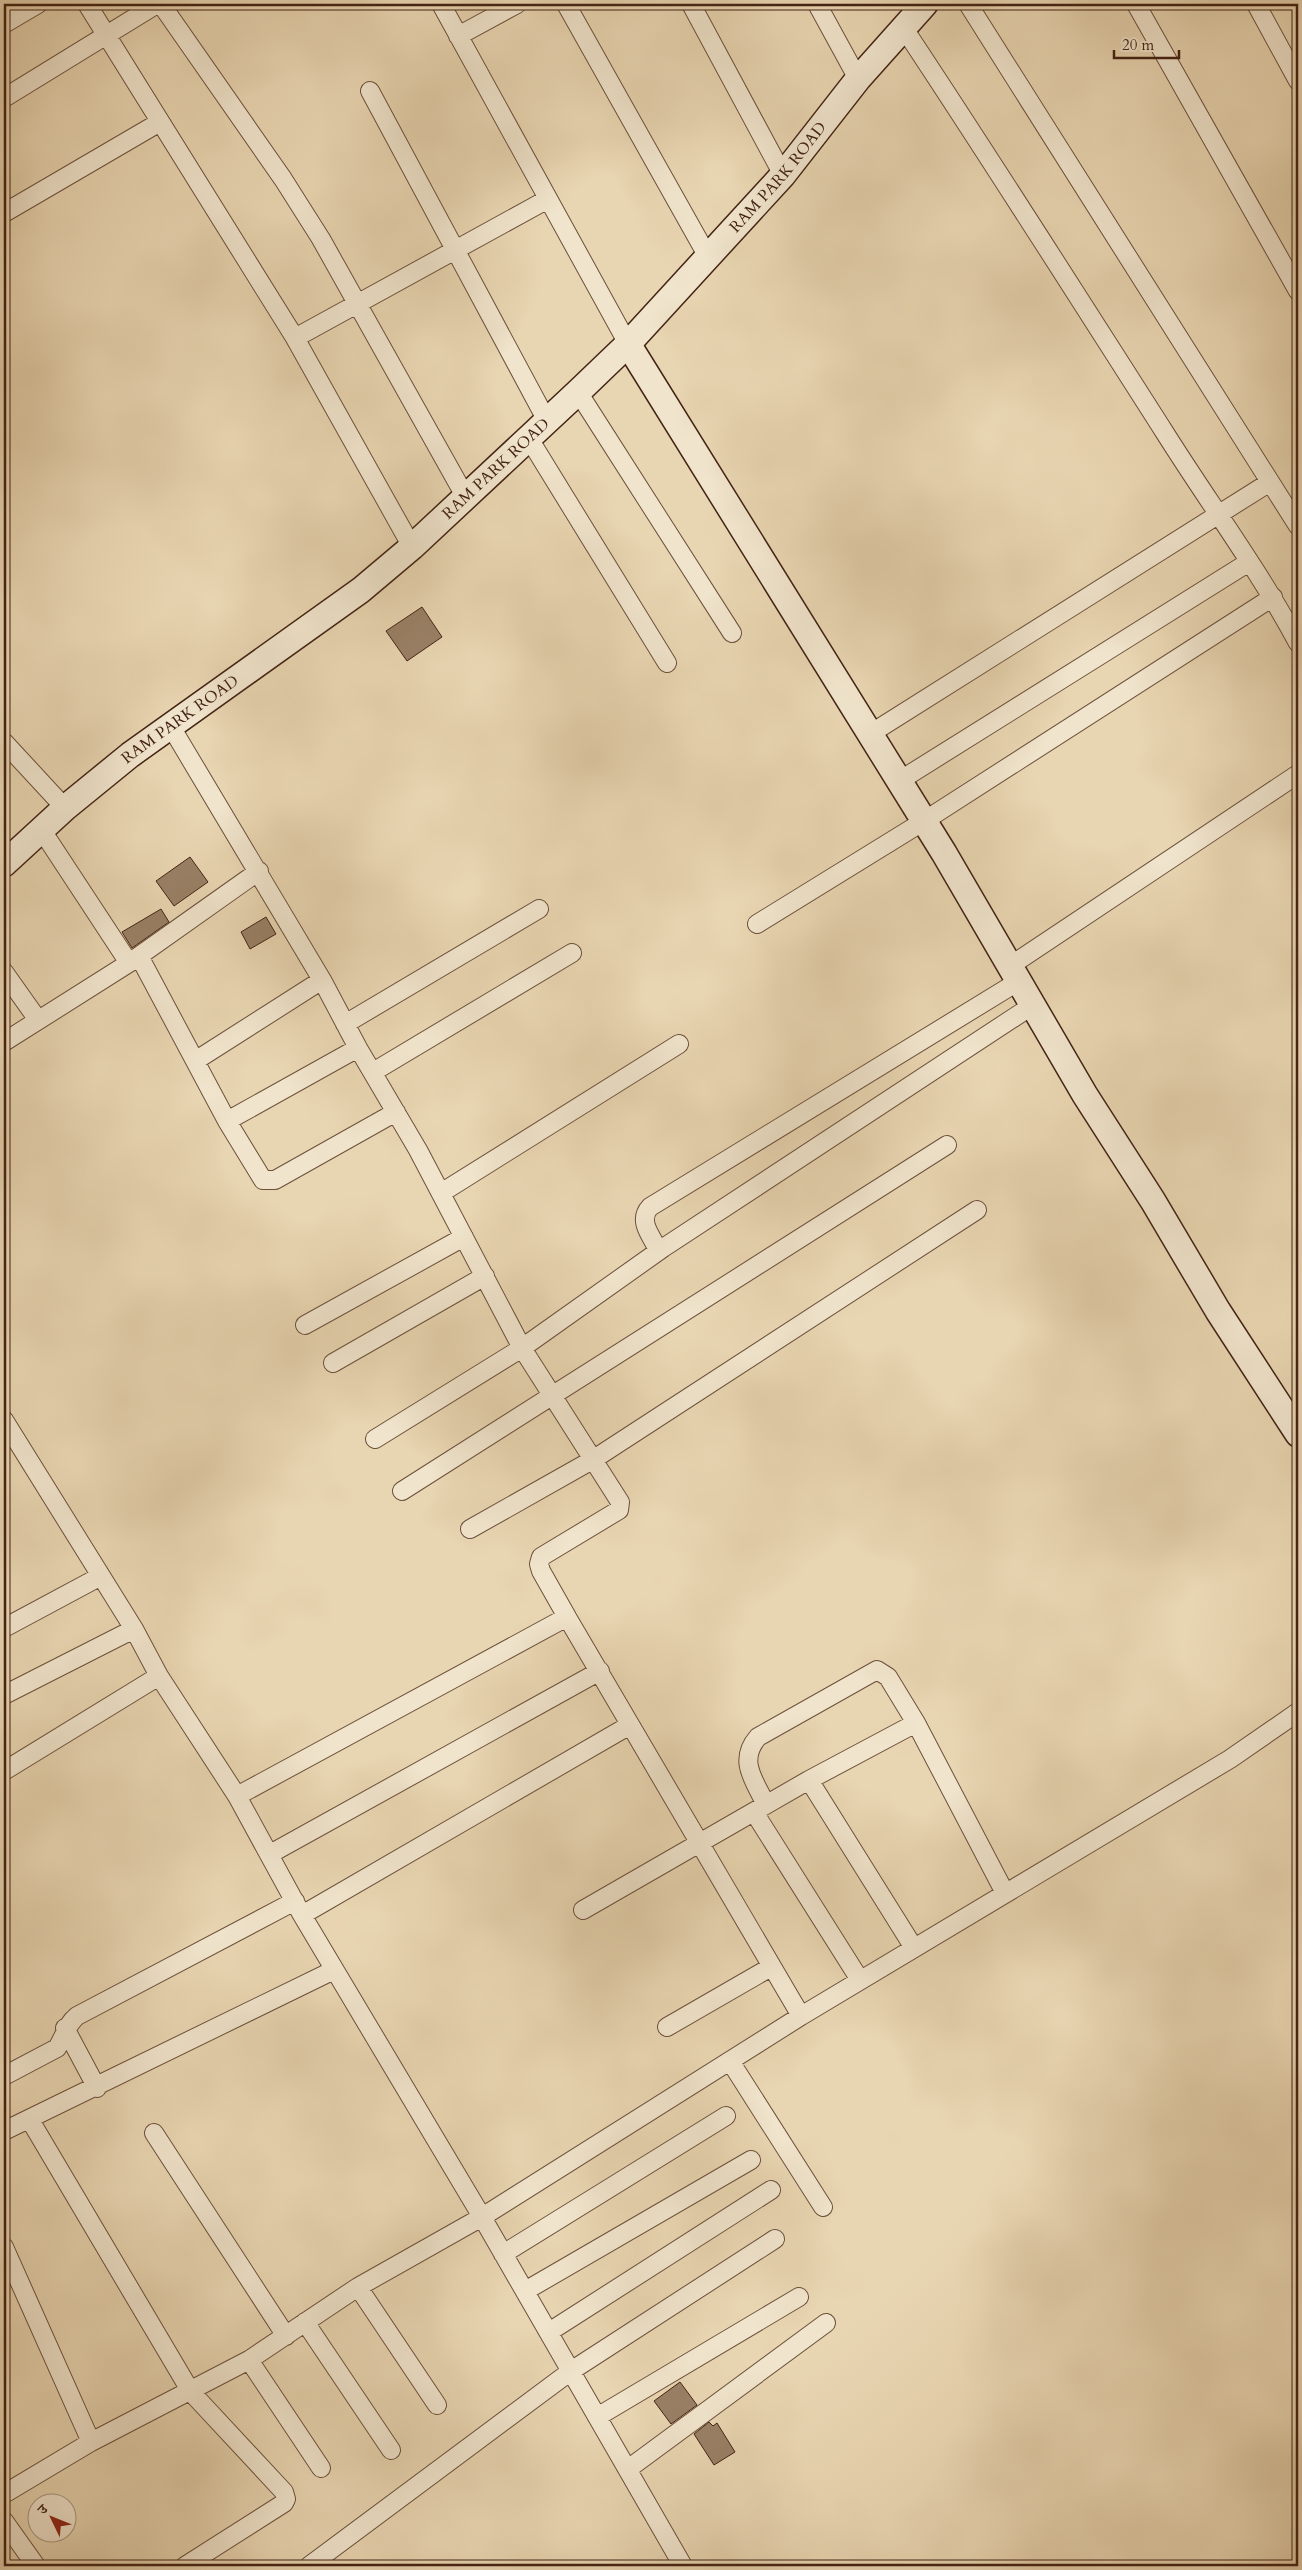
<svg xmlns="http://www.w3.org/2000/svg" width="1302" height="2570" font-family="Cardo,'Noto Serif Devanagari',serif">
  <rect width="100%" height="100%" fill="#e8d5b1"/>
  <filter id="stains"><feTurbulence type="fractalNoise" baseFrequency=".004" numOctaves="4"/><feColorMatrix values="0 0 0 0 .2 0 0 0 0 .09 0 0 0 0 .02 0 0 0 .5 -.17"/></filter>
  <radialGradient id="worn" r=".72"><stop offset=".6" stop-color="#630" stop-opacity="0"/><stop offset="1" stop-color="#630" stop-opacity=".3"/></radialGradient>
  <path fill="#998066" stroke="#432314" d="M422,607L442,637L407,661L386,631Z
    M190,857L208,882L174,906L156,881Z
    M161,909L169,922L132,948L122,932Z
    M266,917L276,934L250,949L241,932Z
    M680,2382L697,2405L671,2424L654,2401Z
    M709,2422L713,2426L717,2423L735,2452L714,2465L694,2434Z"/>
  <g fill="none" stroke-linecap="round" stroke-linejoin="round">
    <defs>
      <path id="street" d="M87,4L295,338L412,547
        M161,4L283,179L321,239L465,496
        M441,4L628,344
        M566,4L708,257
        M691,4L783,175
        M817,4L858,79
        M968,4L1298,526
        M1136,4L1298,291
        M1256,4L1298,81
        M4,24L38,4
        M903,27C992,161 1078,297 1165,433C1209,503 1259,570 1298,643
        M458,36L517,4
        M370,91L547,421
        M4,98L157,4
        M4,213L160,122
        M295,338L548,199
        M578,392L732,633
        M528,437L667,663
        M170,725L322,980L358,1048L418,1150L522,1348L620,1502L619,1510L541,1557L539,1564L541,1571L567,1617
        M870,734L1270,482
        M4,742L65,808
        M899,781L1249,562
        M41,829L129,963
        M757,924L924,821L1273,597
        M139,956L227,1121L263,1180H275L396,1112
        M1010,966L1298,774
        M4,972L38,1020
        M345,1024L539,909
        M4,1042L129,963L259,871
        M195,1061L322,980
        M373,1072L572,953
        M227,1121L358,1048
        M441,1193L679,1044
        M659,1251C652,1237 637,1221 650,1207L1019,981
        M305,1325L464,1237
        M333,1363L485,1276
        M4,1420L134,1629L159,1676L237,1796L302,1915L482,2217L683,2566
        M375,1439L522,1348L663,1248L1033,1005
        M402,1491L947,1145
        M470,1529L594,1459L977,1210
        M4,1628L101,1576
        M4,1695L134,1629
        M4,1771L159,1676
        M809,1780L914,1948
        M237,1796L567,1617L801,2016
        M766,1805C755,1781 737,1761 758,1737L877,1670L888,1677L916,1723L1005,1893
        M754,1812L860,1980
        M270,1854L600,1671
        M583,1910L809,1780L916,1723
        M302,1915L630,1725
        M667,2027L771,1967
        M65,2028L97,2088
        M730,2061L823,2207
        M4,2076L57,2048C65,2036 66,2025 77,2016L295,1901
        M30,2120L191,2392L284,2492L286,2499L284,2503L185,2566
        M4,2131L334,1970
        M154,2133L286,2336
        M4,2247L91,2442
        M503,2254L726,2116
        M358,2287L437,2405
        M525,2291L751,2160
        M305,2322L391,2450
        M549,2332L771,2190
        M249,2360L321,2468
        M597,2417L799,2297
        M628,2469L826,2323
        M4,2494L91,2442L249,2360L358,2287L482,2217L801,2016L1230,1759L1298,1712
        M4,2521L36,2566
        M309,2566L571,2371L775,2239"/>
      <g id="secondary">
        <path d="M628,344L944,853L1085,1095L1153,1201L1218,1311L1298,1434"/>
        <path id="s1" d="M4,864L65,808L130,755L361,590L412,547L578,392L628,344L783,175L858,79L925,4"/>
      </g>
    </defs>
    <use href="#street" stroke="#6c503b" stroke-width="20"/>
    <use href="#secondary" stroke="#432314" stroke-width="28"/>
    <use href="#street" stroke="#f0e4cc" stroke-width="18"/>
    <use href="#secondary" stroke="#f0e4cc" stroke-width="25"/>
  </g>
  <g text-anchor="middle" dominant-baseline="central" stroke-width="4.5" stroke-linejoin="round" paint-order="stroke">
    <g font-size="16" fill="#432314" stroke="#f0e4cc">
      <text stroke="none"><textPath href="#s1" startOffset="1038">RAM PARK ROAD</textPath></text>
      <text stroke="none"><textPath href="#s1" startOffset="632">RAM PARK ROAD</textPath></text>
      <text stroke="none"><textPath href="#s1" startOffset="228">RAM PARK ROAD</textPath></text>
    </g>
  </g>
  <rect width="1302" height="2570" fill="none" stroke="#e8d5b1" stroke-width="20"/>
  <rect x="5" y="5" width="1292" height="2560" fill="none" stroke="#432314" stroke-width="2.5"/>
  <rect x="10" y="10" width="1282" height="2550" fill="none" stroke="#432314"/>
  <g transform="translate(52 2518) rotate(313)"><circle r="24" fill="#f0e4cc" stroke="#ab9782"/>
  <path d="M0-4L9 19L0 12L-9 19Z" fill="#8f2418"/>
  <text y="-8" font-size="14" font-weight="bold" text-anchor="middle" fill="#432314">उ</text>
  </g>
  <path d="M1114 50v8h65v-8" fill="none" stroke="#432314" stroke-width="2.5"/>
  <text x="1122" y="50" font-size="15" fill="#432314" stroke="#f0e4cc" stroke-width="4" paint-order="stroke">20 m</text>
  <rect width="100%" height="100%" filter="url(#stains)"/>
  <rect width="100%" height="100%" fill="url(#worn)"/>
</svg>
